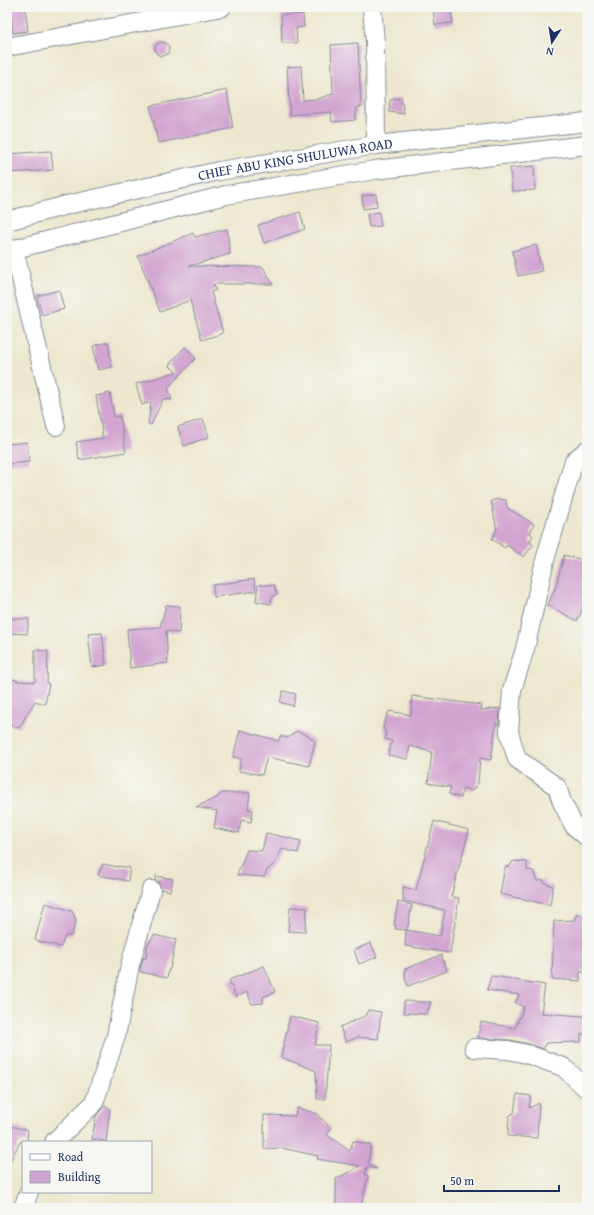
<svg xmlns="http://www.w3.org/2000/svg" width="594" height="1215" font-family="'Gentium Book Plus',serif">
  <rect width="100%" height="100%" fill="#f6f6f2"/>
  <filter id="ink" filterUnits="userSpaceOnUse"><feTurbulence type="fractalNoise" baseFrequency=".025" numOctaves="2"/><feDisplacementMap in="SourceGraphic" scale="8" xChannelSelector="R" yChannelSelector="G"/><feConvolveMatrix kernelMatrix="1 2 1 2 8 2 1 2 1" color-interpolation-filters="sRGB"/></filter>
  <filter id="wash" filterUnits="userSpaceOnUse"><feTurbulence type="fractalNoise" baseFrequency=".012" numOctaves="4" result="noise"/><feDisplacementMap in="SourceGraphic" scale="16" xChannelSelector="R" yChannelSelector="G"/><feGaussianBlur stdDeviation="0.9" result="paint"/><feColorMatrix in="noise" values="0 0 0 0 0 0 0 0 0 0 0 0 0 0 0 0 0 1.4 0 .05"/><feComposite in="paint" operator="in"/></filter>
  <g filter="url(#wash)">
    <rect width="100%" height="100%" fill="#ece7ce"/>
    <g id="blocks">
      <path fill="#d2a4d1" d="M10,7H25L28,31L13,33Z
        M433,7H450L453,23L435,25Z
        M303,14L304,27L296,28L297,43H282L281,15Z
        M155 49a7 7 0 1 1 14 0a7 7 0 1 1-14 0Z
        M358,43L361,107H357L355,120L332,122L331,112L290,115L287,67L301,66L303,100L317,99L333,94L331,45Z
        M227,90L233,128L158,143L150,106Z
        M401,98L404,114L389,112L390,100Z
        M51,151L53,170L7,173V154Z
        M534,166L535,190L512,191L510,168Z
        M376,194L377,207L363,209L362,196Z
        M300,212L305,229L264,243L258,225Z
        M379,212L381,226L369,227L367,214Z
        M227,229L230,254L189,266L263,267L273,284H213L216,290L211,292L223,333L202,340L190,300L160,312L138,256L193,233L195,237Z
        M536,245L542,271L518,276L512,251Z
        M59,290L64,309L42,315L37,296Z
        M108,342L112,367L98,370L93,346Z
        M185,347L196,358L168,388L172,400L163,399L151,425L148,424L151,402L142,405L136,384L176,372L169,365Z
        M110,393L114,417L120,416L126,452L79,460L76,442L103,438L96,396Z
        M203,419L209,437L184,446L178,427Z
        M27,442L29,462L7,464V444Z
        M498,499L506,500L507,508L534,524L530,533L533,536L529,541L533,545L524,557L507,545L505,548L492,539L497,530L491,501Z
        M564,555L587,561V600L577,621L548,605L556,586Z
        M254,579L256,591L214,597L213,585Z
        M258,585H274L277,594L272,597L270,604L256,601Z
        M166,605L180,606L179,633L166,631L168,663L130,668L127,629L160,627Z
        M7,618L29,619L27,634L7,633Z
        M102,633L106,665L92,667L88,634Z
        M35,650L48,651L47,684H49L45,704L35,701L19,728L7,724V677L19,681L35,682Z
        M283,691L296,694L293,706L280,702Z
        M412,696L482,705L481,710L500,708L499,725L496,723L491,760L480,758L478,783L472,791L463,788L461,798L449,794L451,787L428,783L432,752L410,746L407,759L388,755L392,741L385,739L386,735L383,726L389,711L411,715Z
        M240,730L279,741L280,736L288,738L296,731L307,735L315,741L309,766L267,757L262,775L239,771L241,759L233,757Z
        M221,793H250L248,809L253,810L251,822L241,820L239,833L214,828L217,811L196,807L218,797Z
        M434,821L469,830L451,897L459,898L450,953L405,946L406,930L440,936L445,910L403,901V887L416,890Z
        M266,833L301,841L298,853L282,849L274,864L267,870L264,877L237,875L247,850L262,851Z
        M513,861L527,862V870L533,871L537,881L544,880V883L553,886L550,905L500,894L505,867L510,866Z
        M103,864L118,867V866L130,868L128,881L98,875Z
        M156,876L173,879L170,891L161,889L159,883L155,881Z
        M398,902L412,905L407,930L395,929L396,925H394Z
        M45,903L72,911L76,920L72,935L65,936L61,947L35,940Z
        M290,907L307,908L305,932L288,931Z
        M577,914L587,917V974L580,971V981L552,979L554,921L574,920Z
        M154,935L176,940L170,969H169L167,978L141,972L140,969L143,958H146L147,946Z
        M371,943L377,957L359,964L354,950Z
        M441,955L447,971L408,986L405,979V969Z
        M264,966L275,992L263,997V1003L252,1004L247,992L236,997L229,980Z
        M491,976L515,979V980L545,985L541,1013L583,1016L587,1018V1034H581V1042L545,1043L544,1049L529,1044L510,1040L478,1038L481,1022L515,1028L524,1007L515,1003L519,995L487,990Z
        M404,1001L423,1002H431L427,1014L404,1013Z
        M368,1010L381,1012L378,1039L358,1037L346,1042L340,1027L367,1015Z
        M290,1016L319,1023L315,1045H329L325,1099H317L316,1071L281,1057Z
        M517,1094L531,1096L529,1108L539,1103L537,1138L508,1136L509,1116L514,1113Z
        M104,1106L110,1108L106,1141L92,1139L96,1116Z
        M297,1108L318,1114L319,1118L322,1119L331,1128L327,1135L350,1151L353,1141L371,1145L368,1163L377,1169L367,1167L365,1174L368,1175L361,1208H336V1179L360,1166L317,1159L318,1156L282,1148L264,1149V1115L295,1116Z
        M10,1126L28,1130L27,1142H20L7,1167V1132Z"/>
    </g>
  </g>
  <g filter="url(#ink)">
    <use href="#blocks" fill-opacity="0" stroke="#848b96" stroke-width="1"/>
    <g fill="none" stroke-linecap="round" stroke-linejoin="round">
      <defs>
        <g id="minor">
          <path d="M372,7L375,42L376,145"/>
          <path d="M7,47L222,7"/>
          <path id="s1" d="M7,221L67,205L219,171L376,145L587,122"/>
          <path d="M14,249L56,426"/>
          <path d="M7,251L226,195L375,170L587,145"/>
          <path d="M587,450L574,461L545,560L525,649L512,690L509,732L517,759L557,787L562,802L574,826L587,837"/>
          <path d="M474,1048L508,1050L527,1054L563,1067L587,1089"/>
          <path d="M54,1142L94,1103L116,1036L130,965L151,890"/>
          <path d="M23,1208L29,1192"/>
        </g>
      </defs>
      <use href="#minor" stroke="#848b96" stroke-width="20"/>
      <use href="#minor" stroke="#fff" stroke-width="18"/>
    </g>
  </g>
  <g text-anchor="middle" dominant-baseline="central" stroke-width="3.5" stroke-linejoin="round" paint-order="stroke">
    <g font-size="14" fill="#1b2f5e" stroke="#f6f6f2">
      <text stroke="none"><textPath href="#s1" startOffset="295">CHIEF ABU KING SHULUWA ROAD</textPath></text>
    </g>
  </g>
  <rect width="594" height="1215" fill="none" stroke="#f6f6f2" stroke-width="24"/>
  <rect x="22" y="1141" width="130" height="52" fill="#f6f6f2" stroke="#9ea6b7"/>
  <rect x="30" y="1154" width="20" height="6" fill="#ffffff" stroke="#9ea6b7"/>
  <text x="58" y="1161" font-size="12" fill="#1b2f5e">Road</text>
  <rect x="30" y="1171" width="20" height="12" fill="#d2a4d1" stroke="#9ea6b7"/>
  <text x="58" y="1181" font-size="12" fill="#1b2f5e">Building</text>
  <g transform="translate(552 42) rotate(192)" stroke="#f6f6f2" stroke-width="3" paint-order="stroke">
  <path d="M0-3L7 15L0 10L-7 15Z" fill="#1b2f5e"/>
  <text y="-6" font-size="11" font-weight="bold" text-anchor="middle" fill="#1b2f5e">N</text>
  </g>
  <path d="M444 1185v6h115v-6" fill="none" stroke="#1b2f5e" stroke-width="2"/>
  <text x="450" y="1185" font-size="12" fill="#1b2f5e" stroke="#f6f6f2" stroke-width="3" paint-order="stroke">50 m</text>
</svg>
